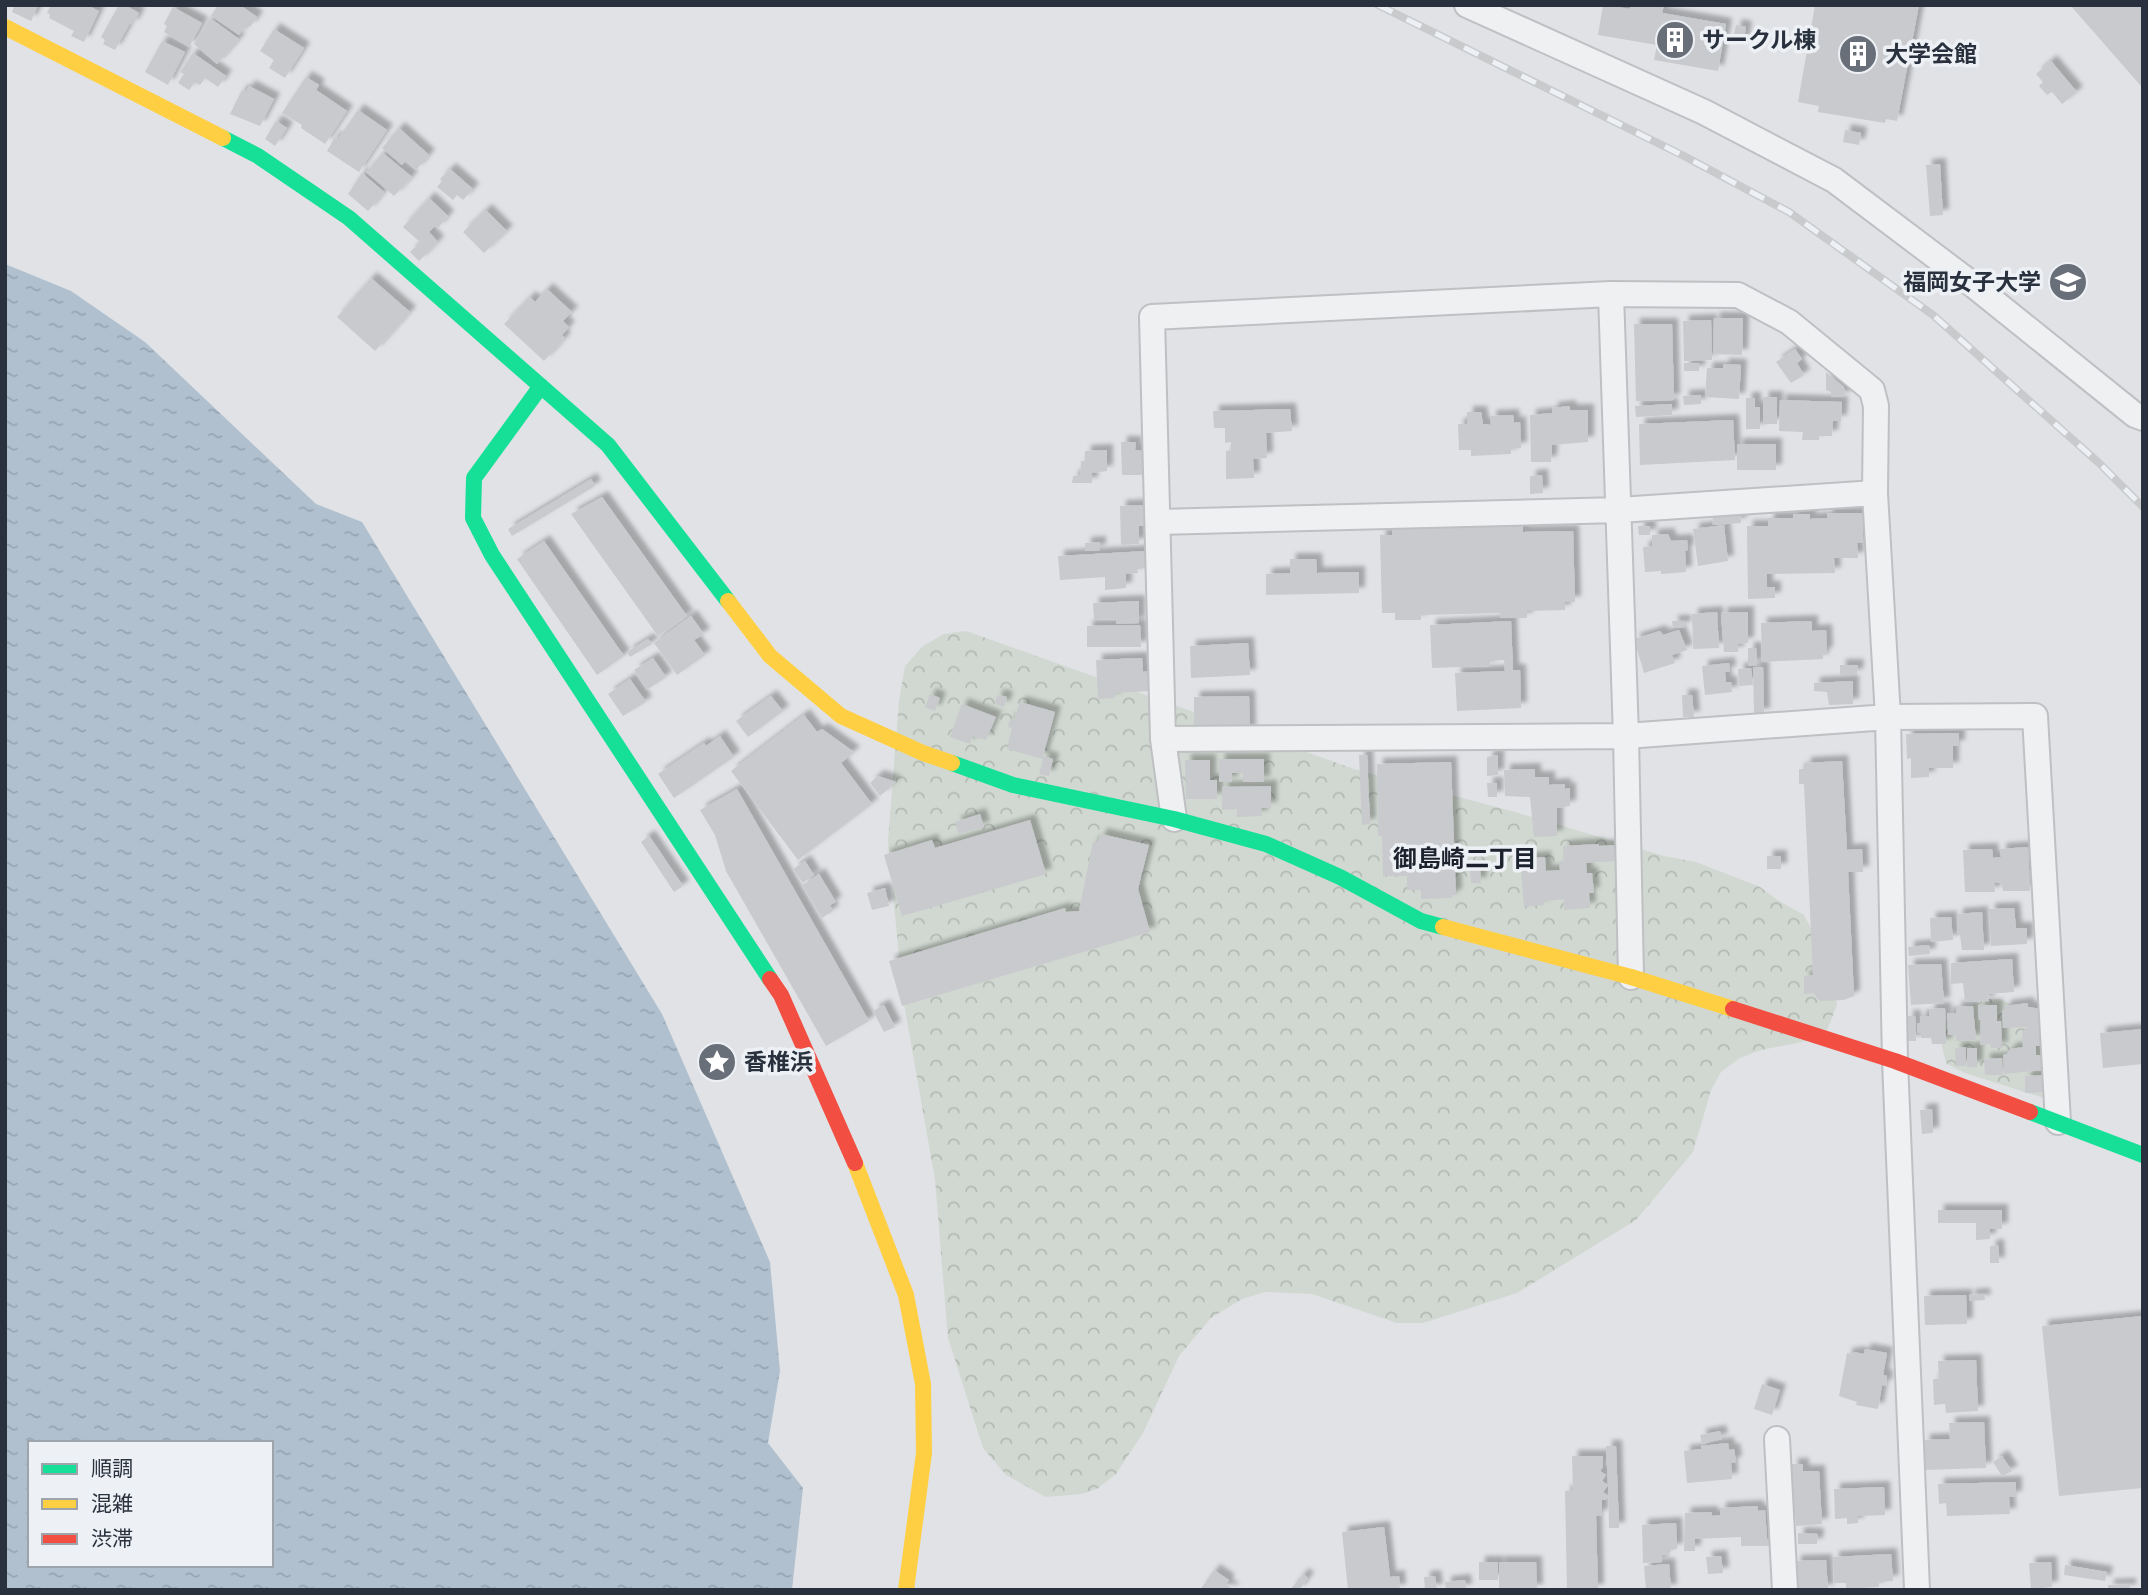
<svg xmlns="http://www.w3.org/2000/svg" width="2148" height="1595" font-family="Roboto,'Noto Sans JP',sans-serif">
  <defs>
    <pattern id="forest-crowns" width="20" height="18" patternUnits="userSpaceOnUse" patternTransform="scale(1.75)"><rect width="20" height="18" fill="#d1d8d1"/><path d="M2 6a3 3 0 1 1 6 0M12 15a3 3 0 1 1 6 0" fill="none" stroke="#b3bab4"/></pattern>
    <pattern id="water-ripples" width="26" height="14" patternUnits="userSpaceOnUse" patternTransform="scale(1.75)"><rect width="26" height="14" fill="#b0c0cf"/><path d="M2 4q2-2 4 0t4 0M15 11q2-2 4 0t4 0" fill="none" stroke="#97a5b3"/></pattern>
    <filter id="shadow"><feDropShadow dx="6" dy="-6" stdDeviation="2" flood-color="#0004"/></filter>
  </defs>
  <rect width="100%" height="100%" fill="#e0e2e5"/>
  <path fill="url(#forest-crowns)" d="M966,631L1354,769L1515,812L1664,856L1696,862L1760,887L1779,901L1804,915L1832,968L1837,1005L1827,1030L1817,1039L1761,1050L1740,1058L1721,1072L1711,1090L1693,1152L1636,1220L1517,1293L1423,1323H1397L1312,1294L1265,1292L1242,1299L1211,1318L1179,1356L1143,1433L1116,1474L1097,1489L1081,1494L1046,1497L1006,1475L983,1448L948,1338L935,1180L903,998L888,841L899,701L905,666L923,646L944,634Z
    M1989,999H2000L2008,1003L2052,1043L2053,1101L1965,1073L1947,1064C1931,1020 1950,1011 1989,999Z"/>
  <path fill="url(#water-ripples)" fill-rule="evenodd" d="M5,264L71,291L145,342L316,504L362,522L662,1014L770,1262L780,1371L768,1443L803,1488L792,1590H5ZM30,1443H271V1565H30Z"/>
  <path fill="#c8cacd" filter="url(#shadow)" d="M15,5H38L31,21L12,12Z
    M51,5H87L99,11L84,42L71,36L74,31L49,18L50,14L47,13Z
    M119,5H125L139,13L133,25L130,23L115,50L103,44L105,40L101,37Z
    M218,5H240L257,17L250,27L246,25L239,35L211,16Z
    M1603,5L1630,9V5H1664L1662,13L1726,24L1718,71L1654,60L1657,45L1598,35Z
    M1815,5H1919L1897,121L1886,119L1885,123L1818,112L1819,106L1798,102Z
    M2070,5H2143V84L2141,86Z
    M173,7L202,23L189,47L164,32L167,26L164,24Z
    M210,18L239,39L217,64L194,44Z
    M1736,25L1746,27L1743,45L1732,43Z
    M274,29L304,48L285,78L269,68L274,60L260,51Z
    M162,41L185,52L168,85L145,72Z
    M193,53L226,76L218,87L205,78L200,85L195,82L189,90L178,83L184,74L180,72Z
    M2051,61L2077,92L2062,104L2052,92L2047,95L2039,86L2043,82L2036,74Z
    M306,77L319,85L316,90L347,111L325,144L301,128L302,125L282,113Z
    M249,86L274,99L260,126L230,114L242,90L246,92Z
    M358,110L387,130L359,172L327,151L335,137L338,139Z
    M276,121L287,128L275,146L265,139Z
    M399,128L429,155L416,170L405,161L402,165L382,148Z
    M1845,130L1861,133L1859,145L1843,142Z
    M383,153L412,177L394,196L366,172Z
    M1940,164L1943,215L1930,216L1926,165Z
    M450,169L473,189L463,200L457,195L453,200L437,187L442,181L440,179Z
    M362,173L384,192L368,211L348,194Z
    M429,198L448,216L438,228L435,226L429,232L438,242L419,261L410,252L420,242L403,227Z
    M486,210L507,231L484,253L463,232Z
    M371,278L410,312L375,351L337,317Z
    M547,289L572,312L563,321L569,327L562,335L565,338L544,361L504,324L530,297L535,302Z
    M1714,318H1743L1742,355L1713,354Z
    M1711,320L1712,360L1684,361L1683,321Z
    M1634,324H1672L1674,400L1636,401Z
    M1795,349L1802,359L1797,363L1804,375L1791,383L1776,362Z
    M1684,363H1699V371H1684Z
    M1723,364L1741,365L1739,399L1705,397L1707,368H1723Z
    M1826,372L1844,387L1845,397H1831V392L1826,390Z
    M1701,395V404L1684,405L1683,396Z
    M1763,397H1777V424H1763Z
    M1746,398H1755V407H1760V429H1746Z
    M1780,400L1842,402L1841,421H1833L1832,436H1819V440H1802L1803,432L1779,431Z
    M1672,404V415L1636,417L1635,406Z
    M1570,406V410H1588V442L1552,445L1551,462H1531L1530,415L1552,413V408Z
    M1290,409L1292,431L1266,433L1267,458L1253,459L1254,478L1226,479V451L1231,450V442L1225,443V428H1214L1213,411Z
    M1467,412H1481L1483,424L1491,425L1490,416L1513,415L1514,423L1520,422L1521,448L1511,449V454L1471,456V450H1459L1458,424H1467Z
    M1733,420L1735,460L1640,465L1639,424Z
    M1121,442H1136L1135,450L1144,451V475H1122Z
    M1737,444H1776V470H1737Z
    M1107,450V471L1092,473V483H1072L1073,476L1080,475L1081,461H1085V451Z
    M1542,475L1543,493L1530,494V476Z
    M591,479L595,486L512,536L508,529Z
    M602,497L687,616L658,636L571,514Z
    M1739,503L1741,523L1713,525L1712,505Z
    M1148,505V526H1139V544L1121,545L1120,506Z
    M1827,513H1863V543H1857L1858,558H1834L1835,573L1767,574V587H1775V598L1748,599L1747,526H1768V518H1793V514H1810V519L1827,518Z
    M1523,524V532L1573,531L1575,602H1565V610L1527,611V618H1500V613L1421,615V620H1395V613H1382L1380,535H1392V528Z
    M1724,525L1728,561L1698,566L1693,529Z
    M1638,526H1650V535H1639Z
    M1668,534L1671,541L1687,540L1688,550L1685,551L1686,572L1661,574V571L1645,572L1643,547L1652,546V535Z
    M544,541L624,656L597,675L517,559Z
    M1100,542V550L1085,551V543Z
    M1147,551L1148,568L1137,569L1138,573L1126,574V588L1105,590V577L1060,580L1058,556Z
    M1290,559H1316L1317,573L1359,572V593L1266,595V574L1290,573Z
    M1139,601V623L1116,624V619L1094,620L1093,603Z
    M1717,612L1719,648L1693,649L1692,614Z
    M1748,612V643L1738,644V652H1724L1721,613Z
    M691,616L704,634L694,640L705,655L677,675L654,643Z
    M1511,621L1513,670H1520L1521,708L1457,711L1455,673L1505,671L1504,660L1490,661V666L1432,668L1430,625Z
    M1672,621H1685V627L1673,628Z
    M1812,621V631L1826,630L1827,653H1823V659L1762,662L1761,623Z
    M1140,625L1141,647H1087V626Z
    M1679,630L1687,650L1672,655L1675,663L1644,673L1634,639L1660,631L1663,635Z
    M648,639L652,644L630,657L627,652Z
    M1248,643L1250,675L1191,678L1190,646Z
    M1748,648H1756L1757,665L1748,666Z
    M653,658L666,677L647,690L634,670Z
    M1142,658L1143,672L1149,671L1150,691L1115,693V698L1098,699L1096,660Z
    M1729,663L1730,672H1725L1726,682H1731L1732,692L1705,695L1702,666Z
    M1840,665H1858L1857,675H1840Z
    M1753,667H1763L1764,714H1754Z
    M1751,668L1753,685L1739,686L1738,669Z
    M630,679L646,702L623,716L608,694Z
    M1853,681V704L1829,705L1827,692L1814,691V683Z
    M930,694L940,698L935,711L925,707Z
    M997,695L1007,697L1004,707L995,704Z
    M1682,695H1692L1694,717H1683Z
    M771,696L783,711L748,737L736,721Z
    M1249,696L1250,732L1194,734V697Z
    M1020,702L1055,712L1043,756L1053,759L1049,776L1039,774L1043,759L1007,749L1012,728L1008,727L1010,719L1014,720Z
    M962,704L996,717L986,740L972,736L970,744L950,737Z
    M804,715L817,732L822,729L854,752L841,763L872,804L798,860L731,771Z
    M1959,733V746H1953V768H1929V777L1911,778V758L1907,759L1906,734Z
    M720,736L734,757L674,798L658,774L704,743L706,746Z
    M1359,755H1367L1370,824L1362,825Z
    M1498,755V775L1487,776V757Z
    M1219,759H1264V782H1243V773H1232V782H1219Z
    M1185,760H1210V780H1217V799H1186Z
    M1842,761L1847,850L1862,849L1863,872H1848L1854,996L1844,1000L1820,1001L1813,993L1804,994V976L1813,975L1804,784H1799V769H1805V763Z
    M1451,762L1456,895H1452V898L1421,899V890H1407V876H1383L1382,836H1378L1377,764Z
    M1535,769V777H1549V785L1565,784V789L1570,788V806L1557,808V836L1534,837L1530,797L1505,796L1504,770Z
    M878,776L896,782L880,796L870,783Z
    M1487,783H1497V797H1488Z
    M1271,786V808H1261L1262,816L1237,817V809L1222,810V787Z
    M737,789L869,1021L826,1046L726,871L715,835L700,810Z
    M980,814L984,827L959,834L955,822Z
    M1030,820L1046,874L902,916L884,855L932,840L935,848Z
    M1101,834L1149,845L1138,889L1150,932L902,1006L889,961L1065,908L1066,912L1079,911L1093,842H1098Z
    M649,836L683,886L674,892L641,842Z
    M1599,844V846L1614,845L1615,861L1586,863L1587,873H1592L1594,893H1589L1590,908L1564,910V899L1544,901V905L1524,907L1520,859L1545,857L1546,871L1560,870L1559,861H1564L1563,846Z
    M2028,847L2030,891H2003L2001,882L1994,883L1995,892H1965L1963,850L1992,849L1993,858L2001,857L2000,849Z
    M1767,856H1781V869H1767Z
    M805,861L814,875L803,883L793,869Z
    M1470,867H1480L1481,883H1471Z
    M819,874L836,902L830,905L833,911L822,918L802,885Z
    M885,888L889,906L872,910L867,893Z
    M2014,908L2016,928H2027V944L1991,946L1989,909Z
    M1982,912L1984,950H1962L1960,935L1957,936V914Z
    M1951,917L1953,940L1931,942L1930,918Z
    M1929,945L1930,954L1909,956L1908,947Z
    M2012,959L2014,992L1988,994L1989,1001L1965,1002L1963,983L1951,984V963Z
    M1941,964L1944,1003L1911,1005L1908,965Z
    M2028,1003V1007L2041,1009L2042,1027L2038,1028L2042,1029L2043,1046H2036V1055H2042L2043,1070L2004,1074L2003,1055L2007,1054L2010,1049L2023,1047L2022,1030H2027V1027L2003,1028L2002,1010H2005V1006Z
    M884,1005L895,1027L884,1032L873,1011Z
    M1978,1005H1997V1021H2001L2002,1048H1991L1990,1044L1980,1045L1981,1020H1979Z
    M1973,1006L1976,1040L1956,1041V1035H1948L1947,1013H1956V1007Z
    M1945,1008L1946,1044H1932L1931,1038H1921V1033L1917,1032V1023H1920V1016H1929V1009Z
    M1907,1016H1915L1916,1041H1908Z
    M2143,1029V1064L2103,1068L2100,1033Z
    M1966,1047V1066H1956L1955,1048Z
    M1967,1048H1977V1067H1967Z
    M2002,1058L2003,1075H1985L1984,1059Z
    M2045,1075L2046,1092L2025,1093V1076Z
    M1932,1109L1933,1133L1922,1134L1920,1110Z
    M1938,1210H2002V1229H1990V1239L1976,1240V1223H1938Z
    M1998,1245L1999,1263H1990V1246Z
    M1984,1294L1985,1300L1970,1301L1969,1295Z
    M1966,1295L1967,1324L1925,1325L1924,1296Z
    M2143,1316V1488L2059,1496L2042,1326Z
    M1865,1349L1887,1353L1883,1375L1887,1376L1886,1386L1882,1385L1878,1409L1856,1405L1857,1402L1839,1396L1847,1353L1853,1354L1854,1352L1864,1354Z
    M1976,1360L1978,1411L1946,1413L1945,1404L1934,1405L1933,1379H1939L1938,1361Z
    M1762,1384L1780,1390L1772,1415L1754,1409Z
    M1984,1422L1986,1468L1925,1470L1924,1440L1950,1439L1949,1423Z
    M1720,1431L1722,1439L1702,1444L1700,1435Z
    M1728,1443L1729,1450L1734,1449L1736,1462L1731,1463L1732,1479L1687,1483L1684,1451L1701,1449V1446Z
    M1606,1446H1616L1619,1528H1609L1608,1485L1603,1492L1608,1496L1606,1500H1602V1515L1596,1516L1598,1590H1567L1565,1491L1573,1490L1572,1456H1603V1467L1600,1471L1606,1475L1602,1481L1608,1485Z
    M2002,1456L2012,1471L2002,1476L1993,1462Z
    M1792,1464H1803V1471H1819L1822,1524L1796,1526L1795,1513L1790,1514L1788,1476H1792Z
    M2016,1482V1497H2009L2010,1514L1947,1516L1946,1503L1939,1504L1938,1484Z
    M1884,1487L1885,1515L1858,1516V1523L1847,1524V1518L1835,1519L1834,1489Z
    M1758,1506V1511L1765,1510L1767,1539H1775V1546H1741V1537L1695,1539V1551H1684L1685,1513L1712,1512V1516L1720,1515V1508Z
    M1676,1523L1677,1549L1667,1550L1668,1555H1662V1562L1643,1563L1642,1525Z
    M1384,1527L1390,1577L1399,1576L1400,1590H1348L1342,1532Z
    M1798,1533L1818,1534L1817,1544H1798Z
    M1891,1554L1893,1581L1879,1582V1587L1846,1589V1583H1834L1833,1557Z
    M1721,1556L1723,1573L1708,1574L1706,1557Z
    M1826,1560L1828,1590H1796L1795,1561Z
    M1479,1562H1498V1580H1479Z
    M1499,1562H1536L1537,1590H1499Z
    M2051,1562L2052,1587L2031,1589L2029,1563Z
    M1669,1564L1671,1590H1646L1644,1566Z
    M2065,1565L2107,1572L2105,1581L2064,1575Z
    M1214,1570L1229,1580L1226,1584L1234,1590H1200Z
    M1303,1574L1308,1578L1299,1590H1290Z
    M1435,1576L1437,1590H1425L1424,1577Z
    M1465,1580L1466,1590H1446L1445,1582Z
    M2130,1584V1590H2108V1585Z"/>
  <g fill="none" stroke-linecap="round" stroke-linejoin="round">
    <defs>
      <path id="street" d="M1467,5L1704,112L1834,180L1972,284L2135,415L2143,418
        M1611,294L1626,736L1631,977
        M1159,522L1619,510L1875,493
        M1163,739L1626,736L1888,717L2035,716L2058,1122
        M1174,819L1163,739L1152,317L1611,294L1738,295L1789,322L1872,390L1876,406L1875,493L1888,717L1895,1061L1917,1590
        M1777,1439L1785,1590"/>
    </defs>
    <use href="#street" stroke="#bec0c3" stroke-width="28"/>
    <use href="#street" stroke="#eff0f2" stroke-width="24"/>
    <path stroke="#16e098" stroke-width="16" d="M223,138L258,156L349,218L608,445L728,601
      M541,386L474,478L473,518L492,555L770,979
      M952,763L1013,785L1174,819L1266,844L1340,877L1421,921L1443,927
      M2030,1112L2143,1155"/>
    <path stroke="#ffcf43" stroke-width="16" d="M5,27L223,138
      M728,601L770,656L841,716L923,753L952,763
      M1443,927L1631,977L1733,1009
      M855,1163L906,1295L923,1384L924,1453L906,1590"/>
    <path stroke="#f24e42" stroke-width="16" d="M770,979L781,995L855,1163
      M1733,1009L1895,1061L2030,1112"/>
    <defs>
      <path id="rail" d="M1378,5L1682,155L1789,212L1933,315L2099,463L2143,507"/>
    </defs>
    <use href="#rail" stroke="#c9cacc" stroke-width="8"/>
    <use href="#rail" stroke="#edf1f5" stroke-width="5" stroke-dasharray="16" stroke-linecap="butt"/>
  </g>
  <defs>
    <symbol id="building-disc" viewBox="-11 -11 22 22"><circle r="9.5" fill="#686f78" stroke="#edf1f5"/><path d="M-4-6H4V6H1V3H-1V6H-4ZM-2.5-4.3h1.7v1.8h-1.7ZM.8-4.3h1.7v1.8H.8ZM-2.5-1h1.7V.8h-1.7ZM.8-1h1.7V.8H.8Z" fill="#fff"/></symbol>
    <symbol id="university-disc" viewBox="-11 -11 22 22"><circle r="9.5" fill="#686f78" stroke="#edf1f5"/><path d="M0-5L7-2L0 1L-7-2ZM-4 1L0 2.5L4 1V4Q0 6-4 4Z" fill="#fff"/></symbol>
    <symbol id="sight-disc" viewBox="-11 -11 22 22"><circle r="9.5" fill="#686f78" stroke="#edf1f5"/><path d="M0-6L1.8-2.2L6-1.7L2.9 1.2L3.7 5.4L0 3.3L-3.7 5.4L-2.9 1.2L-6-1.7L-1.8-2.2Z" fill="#fff"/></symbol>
  </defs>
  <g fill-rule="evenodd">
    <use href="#building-disc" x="1653" y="18" width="44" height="44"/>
    <use href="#building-disc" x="1836" y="32" width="44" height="44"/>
    <use href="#university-disc" x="2046" y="260" width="44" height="44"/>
    <use href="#sight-disc" x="695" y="1040" width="44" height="44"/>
  </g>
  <g text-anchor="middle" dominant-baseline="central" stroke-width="7" stroke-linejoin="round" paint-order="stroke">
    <g font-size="23" font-weight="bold" fill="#28313d" stroke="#edf1f5" text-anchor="start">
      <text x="1702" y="40">サークル棟</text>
      <text x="1885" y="54">大学会館</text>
      <text x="2041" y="282" text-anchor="end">福岡女子大学</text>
      <text x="744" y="1062">香椎浜</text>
    </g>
    <g font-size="24" font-weight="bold" fill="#1b222d" stroke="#edf1f5">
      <text x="1465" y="859">御島崎二丁目</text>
    </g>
  </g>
  <rect width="2148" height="1595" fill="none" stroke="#28313d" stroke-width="14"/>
  <rect x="28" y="1441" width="245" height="126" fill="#edf1f5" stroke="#9ea4ab" stroke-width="2"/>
  <rect x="42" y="1464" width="35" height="10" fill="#16e098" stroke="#9ea4ab" stroke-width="2"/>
  <text x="91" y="1476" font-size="21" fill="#28313d">順調</text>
  <rect x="42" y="1499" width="35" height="10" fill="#ffcf43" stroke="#9ea4ab" stroke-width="2"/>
  <text x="91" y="1511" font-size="21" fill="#28313d">混雑</text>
  <rect x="42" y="1534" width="35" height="10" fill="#f24e42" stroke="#9ea4ab" stroke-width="2"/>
  <text x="91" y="1546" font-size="21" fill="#28313d">渋滞</text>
</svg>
